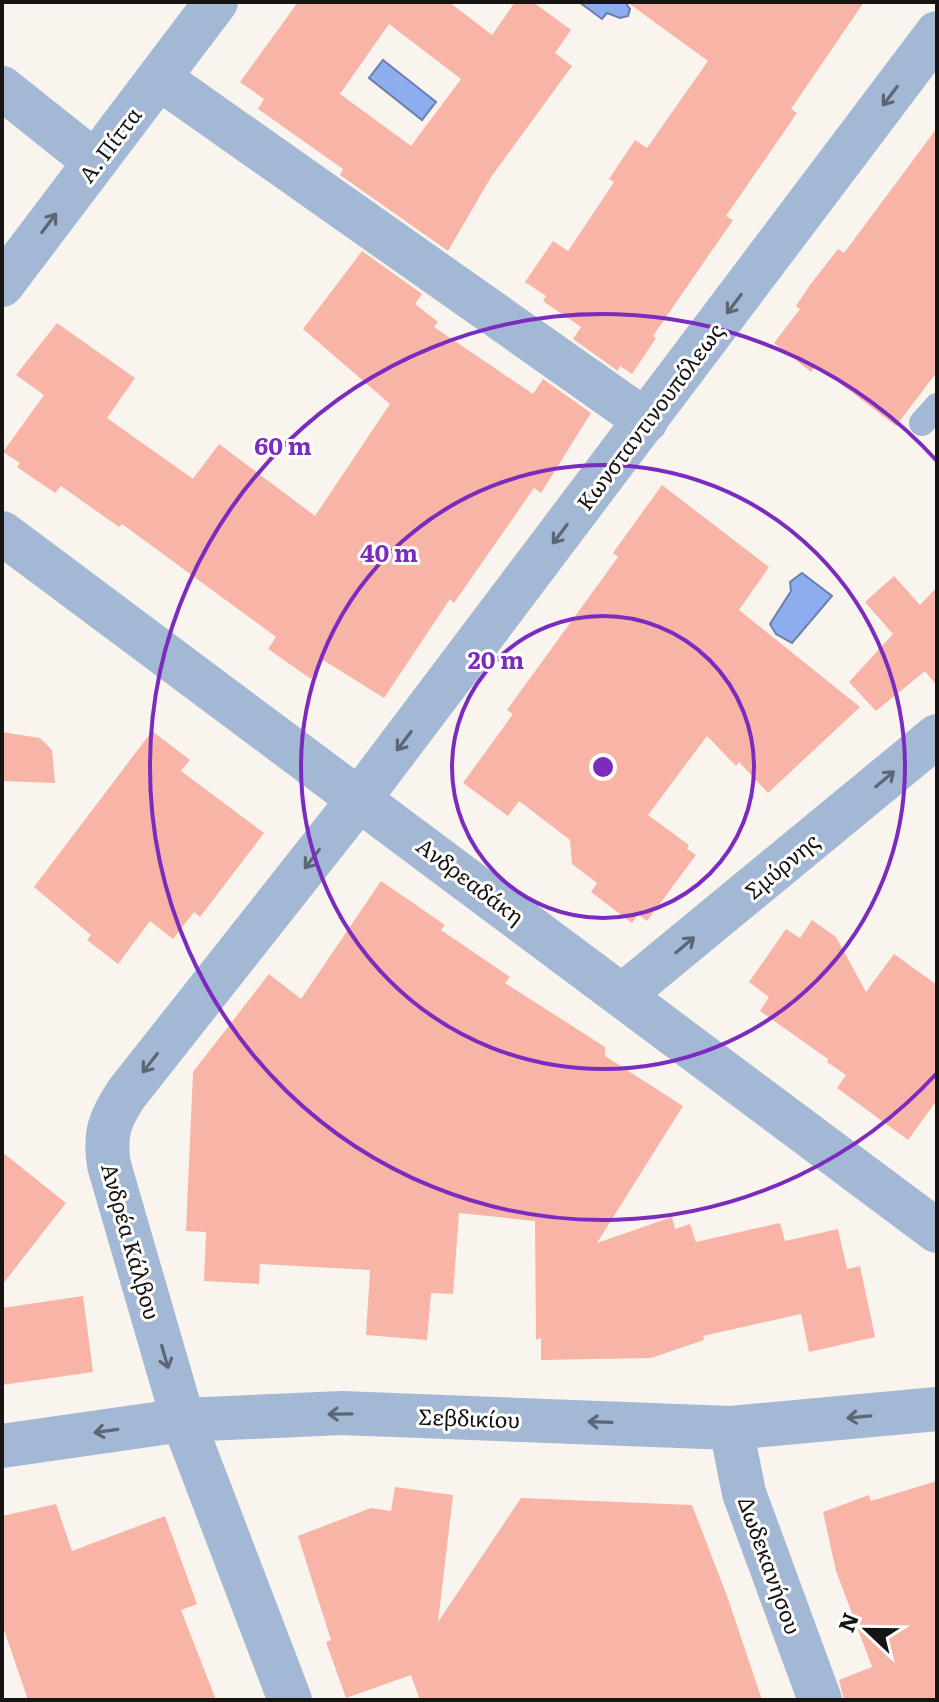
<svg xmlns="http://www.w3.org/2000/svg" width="939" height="1702" font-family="Literata,serif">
  <rect width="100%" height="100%" fill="#f9f5ee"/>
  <path fill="#8dadef" stroke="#6a7fad" stroke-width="2" d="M579,2H625L630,9L628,16L620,18L607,13L602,19Z
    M383,60L436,102L422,120L369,78Z
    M802,573L832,596L792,643L776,634L770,624L791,591L790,582Z"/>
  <path fill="#f8b4a7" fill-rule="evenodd" d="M298,2H449L492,35L515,2H533L571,30L555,53L572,66L491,177L448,251L340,175L343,169L258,109L264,99L240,82ZM389,24L461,79L411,146L340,94Z
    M627,2H864L791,109L797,113L726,216L733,220L653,336L656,338L632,374L620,366L618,371L573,339L581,327L543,301L546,296L525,282L553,241L568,251L614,182L609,179L635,140L647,148L708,61Z
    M937,128V372L896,426L816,365L811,372L774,343L800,309L796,306L810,285L838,249L844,253Z
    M362,251L422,294L415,304L438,322L434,327L533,394L543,379L591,413L541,493L534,488L454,603L450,599L384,698L323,660L311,679L268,649L276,637L122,524L119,527L61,486L55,493L17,467L20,463L3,452L44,395L16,375L57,323L135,378L107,418L193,479L219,444L315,516L390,404L303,329Z
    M662,485L769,567L739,610L860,707L768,793L739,762L736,766L707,736L648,815L689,845L687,849L696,855L647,921L638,914L632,923L591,892L597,883L572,864L570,840L519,801L508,816L463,783L513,714L507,710L618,557L613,553Z
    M894,576L920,605L937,587V686L925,671L876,711L849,682L893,634L865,602Z
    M152,731L190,760L181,771L264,833L200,917L194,912L173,939L150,921L118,964L87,940L91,935L34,887Z
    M2,732L40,738L52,750L55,783L2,781Z
    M381,881L445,925L441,930L510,977L505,983L605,1047V1056L683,1106L597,1243L672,1217L675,1229L690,1224L696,1242L780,1223L785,1241L838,1229L847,1269L860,1266L875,1337L809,1352L801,1314L703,1336L704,1340L651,1358L541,1360V1338L536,1340L535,1221L459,1213L453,1294L431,1293L427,1340L366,1335L370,1270L260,1264L259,1284L204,1281L206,1232L186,1231L193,1072L269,974L301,999Z
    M812,920L836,937L866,992L894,954L937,985V1100L908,1140L837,1088L846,1075L827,1062L828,1059L760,1011L769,997L749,982L786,929L800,938Z
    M2,1152L66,1203L2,1285Z
    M83,1296L93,1372L2,1385V1308Z
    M937,1481V1700H844L839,1680L872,1667L836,1571L823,1512L869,1495L871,1501Z
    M395,1487L453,1495L438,1622L521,1498L692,1505L727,1596L762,1700H420L411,1675L346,1698L326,1642L331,1640L298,1536L371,1508L391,1511Z
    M56,1504L72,1551L165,1516L197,1604L181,1610L216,1700H28L2,1624V1516Z"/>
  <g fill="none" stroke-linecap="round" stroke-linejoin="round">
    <path stroke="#a3b8d4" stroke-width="26" d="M922,423L937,406"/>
    <path stroke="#a3b8d4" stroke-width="44" d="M159,78L646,421
      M2,88L95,162
      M2,285L216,2
      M2,533L937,1231
      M624,994L937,736
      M183,1420L290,1700
      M731,1428L744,1493L820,1700"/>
    <path stroke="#a3b8d4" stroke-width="44" d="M183,1420L109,1165C104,1134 110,1118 127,1093L360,798L937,33
      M2,1446L183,1420L342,1413L731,1428L937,1409"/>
  </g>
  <defs><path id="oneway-shaft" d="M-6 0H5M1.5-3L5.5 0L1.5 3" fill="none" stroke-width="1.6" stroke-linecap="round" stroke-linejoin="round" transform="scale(2)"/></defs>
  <g stroke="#5d6674">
    <use href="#oneway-shaft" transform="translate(890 96) rotate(127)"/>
    <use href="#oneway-shaft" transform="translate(49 223) rotate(-53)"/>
    <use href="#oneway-shaft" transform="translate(734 304) rotate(127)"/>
    <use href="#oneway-shaft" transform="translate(560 534) rotate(127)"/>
    <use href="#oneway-shaft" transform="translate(404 741) rotate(127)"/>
    <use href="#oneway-shaft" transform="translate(885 779) rotate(-40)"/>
    <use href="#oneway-shaft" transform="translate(312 859) rotate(128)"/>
    <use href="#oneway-shaft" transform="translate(685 945) rotate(-40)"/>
    <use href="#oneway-shaft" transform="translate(150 1063) rotate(128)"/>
    <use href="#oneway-shaft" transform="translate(165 1357) rotate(74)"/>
    <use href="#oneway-shaft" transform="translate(340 1414) rotate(179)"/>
    <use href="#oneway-shaft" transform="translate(859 1417) rotate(175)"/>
    <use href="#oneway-shaft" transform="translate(600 1422) rotate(-178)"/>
    <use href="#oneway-shaft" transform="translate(106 1431) rotate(172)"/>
  </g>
  <g fill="none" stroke="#7b2cbf" stroke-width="4">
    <circle cx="603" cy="767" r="151"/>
    <circle cx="603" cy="767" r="302"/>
    <path d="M937 1073A453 453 0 1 1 937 461"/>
  </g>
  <g text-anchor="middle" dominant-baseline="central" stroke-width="6" stroke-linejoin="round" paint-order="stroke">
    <g font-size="22" fill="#171513" stroke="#fff">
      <text transform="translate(109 144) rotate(-53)">Α. Πίττα</text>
      <text transform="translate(649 416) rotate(-53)">Κωνσταντινουπόλεως</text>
      <text transform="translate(781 865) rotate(-40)">Σμύρνης</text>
      <text transform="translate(471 880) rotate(37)">Ανδρεαδάκη</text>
      <text transform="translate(132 1241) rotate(74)">Ανδρέα Κάλβου</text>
      <text transform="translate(469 1417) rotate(2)">Σεβδικίου</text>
      <text transform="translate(771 1565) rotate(70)">Δωδεκανήσου</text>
    </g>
  </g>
  <circle cx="603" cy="767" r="12" fill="#7b2cbf" stroke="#fff" stroke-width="4"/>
  <g font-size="24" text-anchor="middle" font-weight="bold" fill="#7b2cbf" stroke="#fff" stroke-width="6" stroke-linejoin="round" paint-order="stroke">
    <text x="283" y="455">60 m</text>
    <text x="389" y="562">40 m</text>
    <text x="496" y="669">20 m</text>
  </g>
  <rect width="939" height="1702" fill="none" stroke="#171513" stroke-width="8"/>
  <g transform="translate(867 1630) rotate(292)" stroke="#ffffff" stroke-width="6" paint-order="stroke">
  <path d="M0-6L14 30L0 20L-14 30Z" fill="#171513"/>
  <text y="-12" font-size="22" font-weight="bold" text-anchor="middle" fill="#171513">N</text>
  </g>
</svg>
